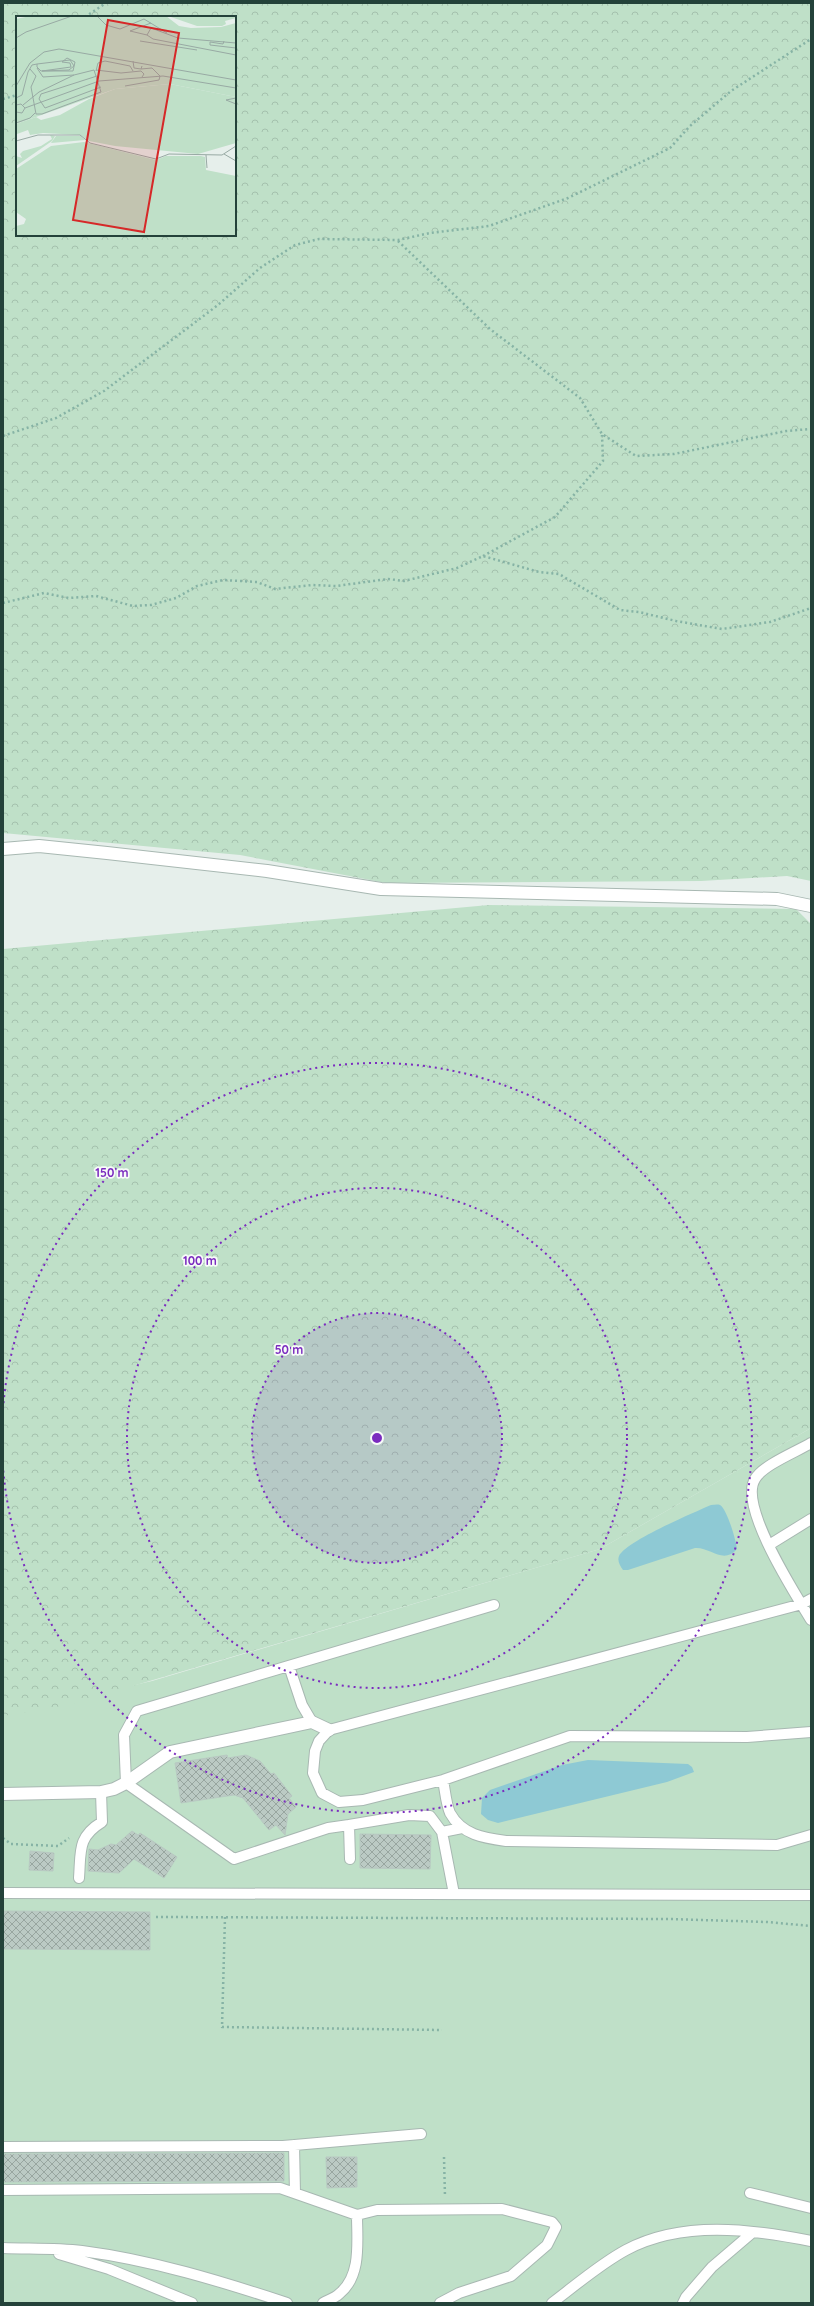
<svg xmlns="http://www.w3.org/2000/svg" width="814" height="2306" font-family="Quicksand,sans-serif">
  <defs>
    <pattern id="forest-crowns" width="20" height="18" patternUnits="userSpaceOnUse"><rect width="20" height="18" fill="#bfe0c8"/><path d="M2 6a3 3 0 1 1 6 0M12 15a3 3 0 1 1 6 0" fill="none" stroke="#a4c1ad"/></pattern>
    <pattern id="building-cross-hatch" width="8" height="8" patternUnits="userSpaceOnUse"><rect width="8" height="8" fill="#bbcac4"/><path d="M0 0l8 8M0 8l8-8" fill="none" stroke="#98a6a0"/></pattern>
  </defs>
  <rect width="100%" height="100%" fill="#e6efeb"/>
  <path fill="#bfe0c8" d="M811,1428V2303H3V1715L152,1681L600,1549Z"/>
  <path fill="url(#forest-crowns)" fill-rule="evenodd" d="M3,3H811V881L787,876L701,881L386,883L240,855L3,833ZM17,17H235V235H17Z
    M489,905L796,909L811,924V1428L600,1549L68,1705L3,1716V949Z"/>
  <path fill="#8ec9d4" d="M711,1505C714,1505 717,1504 720,1505C727,1509 736,1540 737,1549C723,1565 711,1547 695,1548L628,1570H623C620,1566 617,1561 619,1556C626,1541 693,1513 711,1505Z
    M588,1760L688,1764L692,1767L694,1772L667,1782L498,1823L488,1820L481,1814L482,1798L490,1790L562,1765Z"/>
  <path fill="url(#building-cross-hatch)" stroke="#b8c9c2" d="M227,1755L228,1758L246,1755L260,1761L271,1774L274,1773L292,1796L289,1798L296,1807L288,1814L285,1835L276,1825L269,1830L243,1798L234,1795L181,1803L175,1763Z
    M132,1831L138,1835L140,1833L177,1857L164,1878L134,1859L119,1873L88,1871L89,1849L98,1850L111,1844L116,1845Z
    M360,1834L431,1835L430,1869L360,1868Z
    M30,1851L54,1853L53,1871L29,1870Z
    M3,1911L150,1912V1950L3,1949Z
    M284,2153V2181L3,2182V2154Z
    M326,2157H357V2187L327,2188Z"/>
  <g fill="none" stroke-linecap="round" stroke-linejoin="round">
    <defs>
      <path id="lane" d="M811,1443C796,1452 763,1465 755,1479C738,1506 796,1595 811,1620
        M769,1545L811,1519
        M811,1599L802,1604L329,1730L319,1741L315,1751L313,1773L322,1793L339,1802L363,1800L443,1780L570,1736L747,1737L811,1732
        M289,1666L302,1705L312,1722
        M443,1780C445,1790 446,1804 450,1813C462,1835 484,1838 506,1841L777,1845L811,1835
        M349,1825L328,1828L234,1859L126,1783L124,1735L137,1711L494,1605
        M442,1832L462,1828
        M350,1859L349,1825L409,1815L430,1816L442,1832L454,1894
        M79,1878C81,1852 77,1837 102,1822L101,1792
        M3,1893L811,1895
        M294,2145L295,2193
        M3,2147L283,2146L421,2134
        M3,2190L280,2188L357,2215C357,2241 362,2276 339,2294C335,2298 328,2300 323,2303
        M750,2193L811,2208
        M357,2215L377,2210L502,2209L552,2222L556,2227L547,2245L511,2276L459,2293L440,2303
        M3,2248C29,2249 56,2248 82,2251C152,2260 220,2281 287,2303
        M59,2254L109,2269L192,2303
        M552,2303C576,2285 600,2264 626,2250C682,2220 751,2229 811,2241
        M683,2303L686,2297L712,2267L753,2232"/>
      <path id="street" d="M3,849L39,846L107,853L267,871L381,889L777,899L811,906
        M3,1794L101,1792L114,1789L126,1783L170,1752L312,1722L329,1730"/>
    </defs>
    <use href="#lane" stroke="#a8b8b2" stroke-width="12"/>
    <use href="#street" stroke="#a8b8b2" stroke-width="14"/>
    <path stroke="#86b3a5" stroke-width="2.5" stroke-dasharray="2 3" stroke-linecap="butt" d="M85,17L106,3
      M3,99L17,95
      M398,241L490,329L580,398L602,434L636,456L674,454L786,431L811,429
      M3,436L56,418L104,391L218,305L260,268L295,245L319,239L398,240L430,233L489,226L568,198L670,148L690,126L731,91L811,39
      M483,556L555,517L603,461L602,435
      M3,603L44,593L69,598L96,596L133,606L151,605L176,598L197,586L223,580L257,582L275,589L312,585L336,586L388,579L404,581L457,568L483,556L539,572L559,574L620,610L639,612L676,621L722,629L770,622L811,608
      M3,1838L11,1844L58,1846L69,1838
      M156,1917L669,1919L767,1922L811,1926
      M225,1917L222,2027L442,2030
      M444,2157L445,2197"/>
    <use href="#lane" stroke="#fff" stroke-width="10"/>
    <use href="#street" stroke="#fff" stroke-width="12"/>
  </g>
  <circle cx="377" cy="1438" r="125" fill="#7b2cbf" fill-opacity=".12"/>
  <g fill="none" stroke="#7b2cbf" stroke-width="2" stroke-dasharray="2 4">
    <circle cx="377" cy="1438" r="125"/>
    <circle cx="377" cy="1438" r="250"/>
    <path d="M3 1409A375 375 0 1 1 3 1467"/>
  </g>
  <g transform="translate(16 16)">
    <rect width="220" height="220" fill="#e6efeb"/>
    <path d="M14,0H150L163,10L175,12L205,11L220,7V81L154,68L99,73L0,108V3Z" fill="#bfe0c8"/>
    <path d="M152,0H220V2L209,5L210,8L206,10H181ZM154,68L220,81V127L182,138L99,130L73,125L64,119L27,117L14,119L12,114L1,118L0,116V108L20,101L25,104L44,99L73,83L99,73ZM34,119L39,120L36,125L0,150V140L6,142L4,138L7,135L25,130L36,123ZM40,120H65L69,124L35,127ZM68,126L140,144L150,140H185L189,141L190,154L220,160V220H0V210L8,208L10,203L0,196V153L35,130Z" fill="#bfe0c8"/>
    <path fill="none" stroke="#98aaa4" stroke-width="1" d="M81,0L90,9L104,13L128,3L151,17M131,19L114,15L135,7M0,22L10,16L56,0M124,25L181,34M208,25L207,28L194,26V29L220,32M220,27L162,22L135,12L131,19L137,23L220,39M51,42L59,46L57,55H26L55,51L54,47L46,46ZM54,44L58,50L53,54L25,55L21,51V48ZM117,45L118,52L125,53L126,50M14,53L20,60L15,71L20,98H26L85,76L78,54L58,59L27,61L21,52M80,54L105,57L125,55L128,58L126,61M80,55L82,47L89,45L114,50L117,55M81,60L25,78L23,83L29,92L85,71M0,70L14,47L28,36L43,33L220,64M109,70L143,64L144,60L136,52L125,53M0,82L6,79L12,56L16,49L21,48M220,82L210,84L220,88M0,89L5,88L9,92L6,97L0,96M7,89L23,76L58,59M9,92L83,65L147,60L220,72M0,107L14,102L19,97M0,125L22,119H64L74,127L140,143L153,138L206,139L220,130M208,138L220,145M190,139L191,152"/>
    <path fill="#d62828" fill-opacity="0.15" stroke="#d62828" stroke-width="2" d="M92,4L163,17L128,216L57,204Z"/>
    <rect width="220" height="220" fill="none" stroke="#24423a" stroke-width="2"/>
  </g>
  <circle cx="377" cy="1438" r="6" fill="#7b2cbf" stroke="#f7fbf9" stroke-width="2"/>
  <g font-size="12" text-anchor="middle" font-weight="bold" fill="#7b2cbf" stroke="#f7fbf9" stroke-width="3.5" stroke-linejoin="round" paint-order="stroke">
    <text x="112" y="1177">150 m</text>
    <text x="200" y="1265">100 m</text>
    <text x="289" y="1354">50 m</text>
  </g>
  <rect width="814" height="2306" fill="none" stroke="#24423a" stroke-width="8"/>
</svg>
